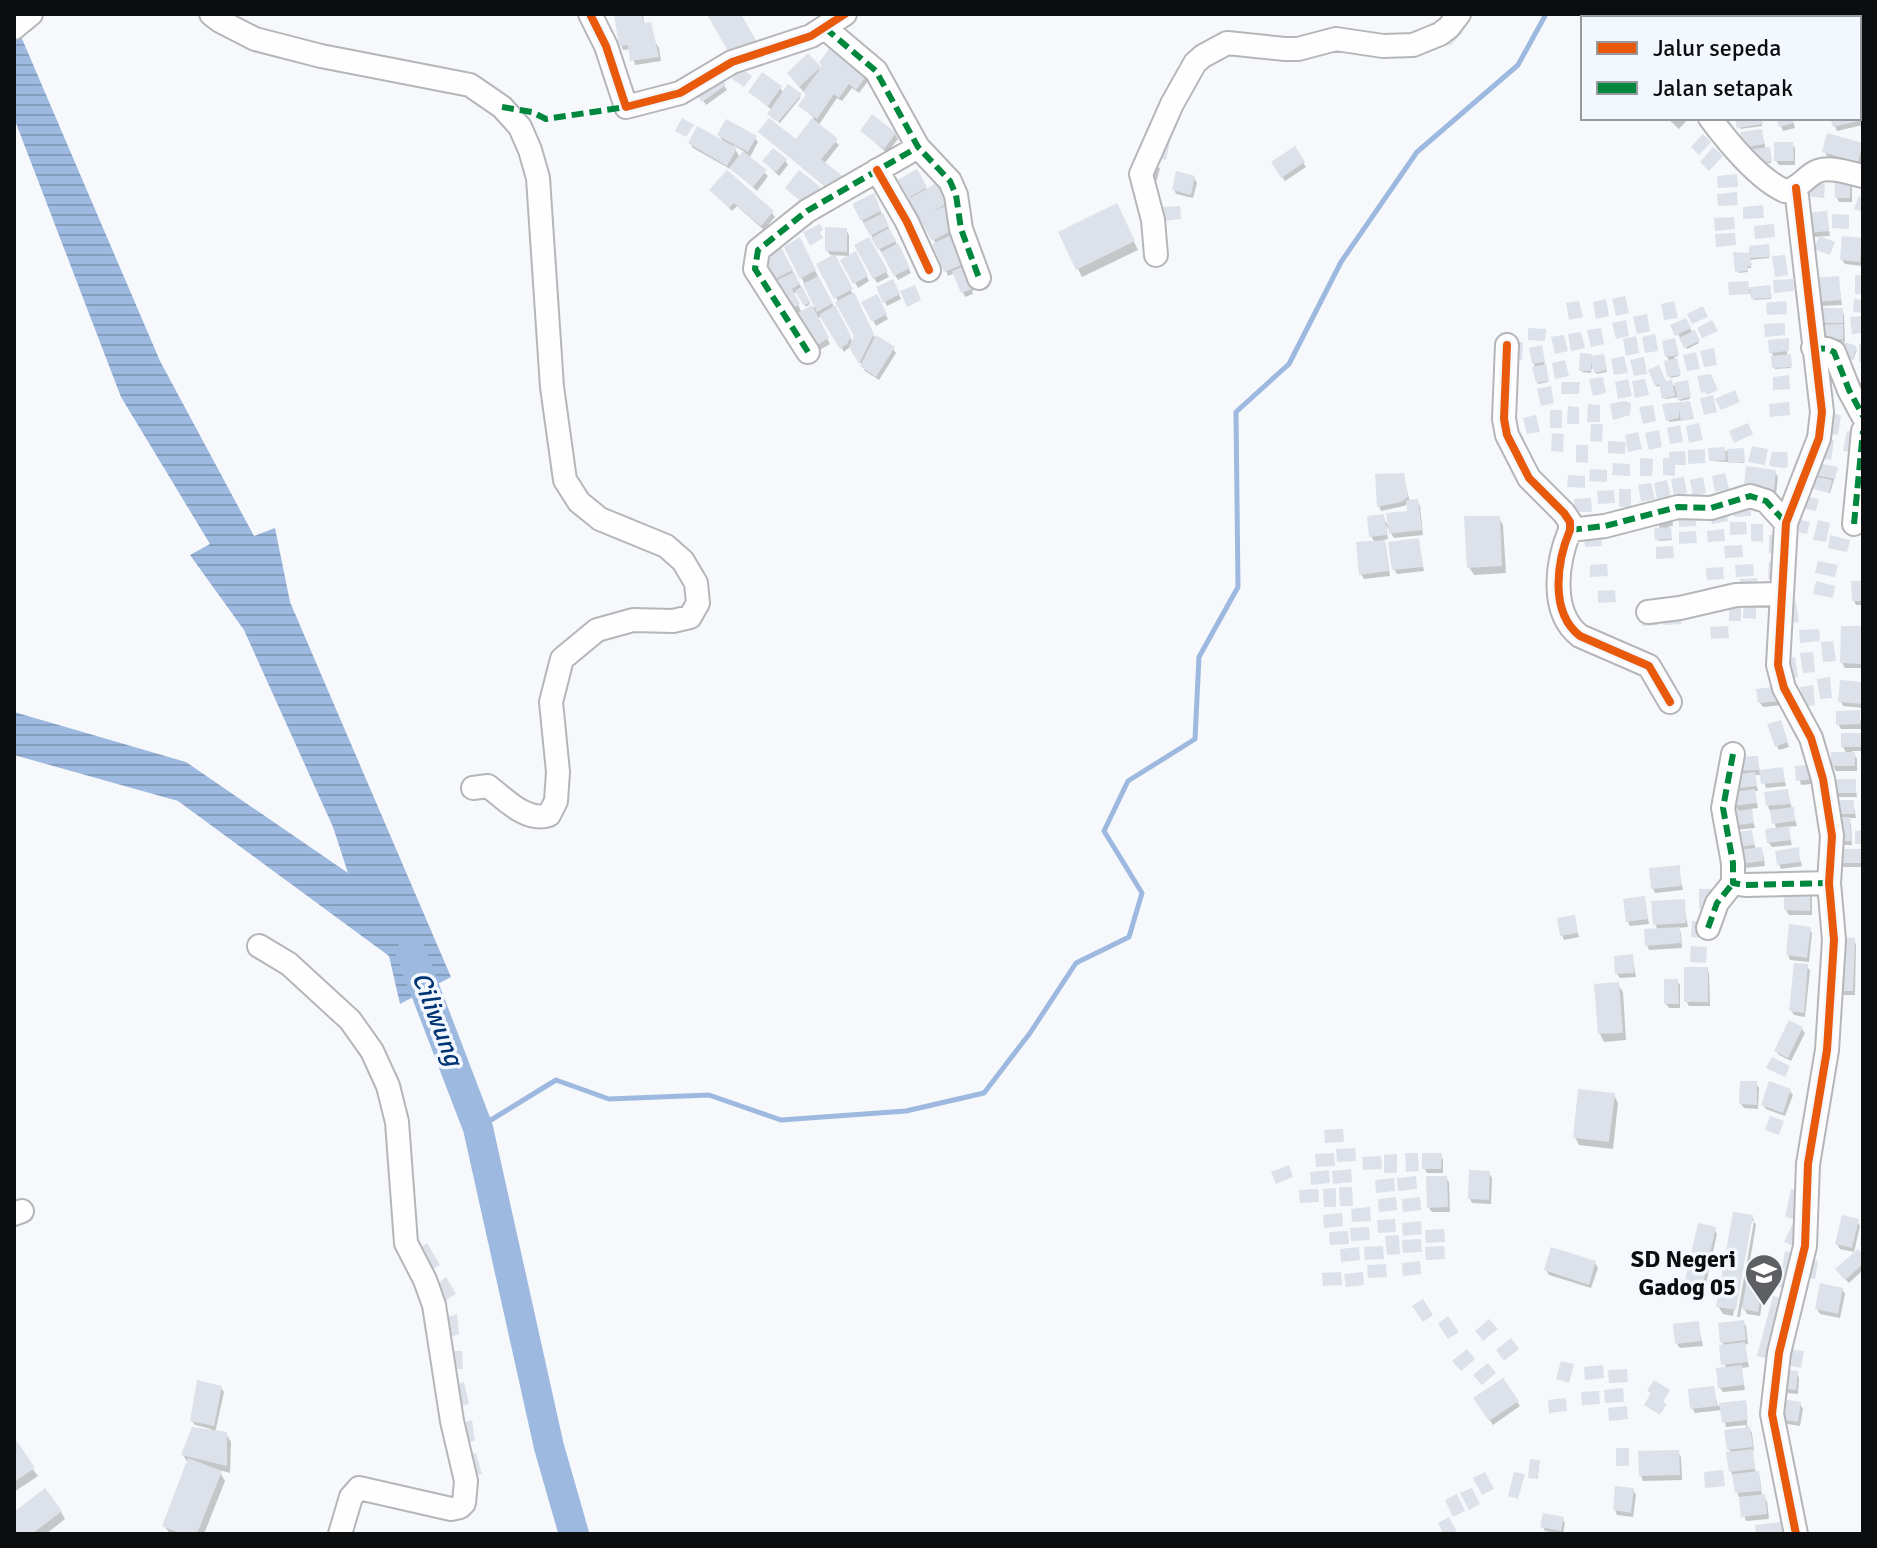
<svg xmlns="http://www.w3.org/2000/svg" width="1877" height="1548" font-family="Signika,sans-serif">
  <defs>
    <pattern id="water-rules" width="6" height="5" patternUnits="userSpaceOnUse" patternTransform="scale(2)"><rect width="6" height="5" fill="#9db9df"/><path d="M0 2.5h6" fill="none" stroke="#869ebe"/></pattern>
  </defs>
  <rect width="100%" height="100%" fill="#f6f8fb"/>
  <path fill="url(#water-rules)" d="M14,20L160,361L254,536L275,528L290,602L451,977L400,1004L389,956L178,801L14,755V712L186,762L348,873L333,827L244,630L190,555L210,544L121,397L14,118Z"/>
  <path fill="#0003" fill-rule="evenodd" d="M616,14H643L644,25L659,48L661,61L635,65L631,49L623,50L621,45Z
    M1726,14H1755V18H1727Z
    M808,56L826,76L871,77L859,93L852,88L842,101L837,98L818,126L839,145L824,164L838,197L771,142H796L814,118L801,106L807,96L792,78Z
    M717,75L727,90L706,105L696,90Z
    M780,88L784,93L801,97L780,123L770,116L772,110L750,92Z
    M1859,98L1861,103L1863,102V125L1837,131L1832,118H1859Z
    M1667,118H1687L1688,119L1679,129Z
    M1744,118H1761L1762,126L1740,129Z
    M1778,118H1792L1795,128L1783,131Z
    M862,131L895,134L898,139L887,153Z
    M1761,131L1766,149L1769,150L1771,163L1756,164L1754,151L1747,152L1745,147Z
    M719,135L755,138L758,142L749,159L768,176L757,191L731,167L730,169L693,148L690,143L725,144ZM733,145L745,152L740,158Z
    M1792,144L1795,148V165H1779L1776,161Z
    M1862,145L1861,166L1827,156L1824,151Z
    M1294,149L1306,167L1285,181L1273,163Z
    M785,160L788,165L779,176L764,161Z
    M1149,165L1160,168L1157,180L1148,178Z
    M916,172L927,191L941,183L978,288L972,291L973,294L965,297L955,273L948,276L936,244L900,181Z
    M1194,178L1197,183L1193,198L1176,194L1174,189Z
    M1836,179L1852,184V202H1839L1837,198Z
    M712,190L772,213L775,217L764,230L737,206L732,211Z
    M875,200L911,273L898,280L862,220Z
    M1120,213L1138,250L1082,277L1060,233Z
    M1826,213L1830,236L1812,237L1810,232Z
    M846,230L849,235V256L830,255L827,250Z
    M868,239L889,277L877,283L857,245Z
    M799,240L853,343L856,336L819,265L834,257L876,340L893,349L896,353L879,380L865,371L851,346L844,352L822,316L817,319L830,344L816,352L772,286L781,249L810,304L806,307L798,291L793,294L802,313L816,306L786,248Z
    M1861,240L1862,266L1845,264L1842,260Z
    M1768,248L1769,258L1750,260L1751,268H1747L1748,272L1738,273L1751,255Z
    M855,254L869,281L858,288L843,261Z
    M1838,278L1842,305L1821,306L1816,280Z
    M895,286L901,299L887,306L878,288Z
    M1769,287L1771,299L1754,300L1753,294H1731L1749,289Z
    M876,296L888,319L876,326L864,303Z
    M1842,310L1844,315L1845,344L1857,350L1853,360L1823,344L1819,322Z
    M1685,320L1699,343L1687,349L1673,326Z
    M1675,342L1678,356L1674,357L1680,376L1670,378V362L1667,357Z
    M1788,342L1787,353L1791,368L1775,369L1774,357L1771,352Z
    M1542,349L1548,382L1538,384L1534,363Z
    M1581,356L1603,357L1607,372L1596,374L1593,361L1591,373L1582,372Z
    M1650,371L1672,386L1687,383L1690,399L1680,401L1679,397L1665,399L1661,385L1657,387Z
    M1855,380L1863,383V395Z
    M1690,405L1693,419L1669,422L1665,406Z
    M1743,450L1744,463L1711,461L1725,451Z
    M1819,465L1837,470L1830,493L1812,488Z
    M1775,472L1778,477L1776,494L1749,491Z
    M1403,475L1410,502L1417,501L1420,506L1423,535L1394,538L1386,525L1388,539L1383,540L1386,547L1390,576L1364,579L1361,574L1375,543L1371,536L1383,517L1390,529L1409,513V503L1404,506L1381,511L1379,506Z
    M1657,516H1672L1673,526H1669L1672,540L1658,541L1660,530Z
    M1499,518L1503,525L1506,573L1474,575L1469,567Z
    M1418,540L1424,571L1397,574L1394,569Z
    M1863,583V605H1856L1854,601Z
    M1863,628V668H1845L1842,663Z
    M1863,684V708L1843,706L1841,702Z
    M1779,688L1783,705L1763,707L1760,703Z
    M1859,712L1862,729H1841L1838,724Z
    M1782,727L1789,747L1779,750L1777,746Z
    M1863,735V751H1852L1857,759V771H1836L1833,766L1847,754L1843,747Z
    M1757,758L1760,772L1782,769L1786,786L1766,788L1762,775H1754L1758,791H1754L1758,808L1750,809L1755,828L1735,830L1739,812L1735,806L1737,771Z
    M1797,768L1821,783L1801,785Z
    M1854,781L1857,797H1837L1834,793Z
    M1787,791L1797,826L1787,827L1792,845L1772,847L1769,843L1777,830L1768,806Z
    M1853,802L1856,818H1848L1851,824L1852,845H1841L1833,814Z
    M1751,832L1756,850L1761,849L1763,854L1765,866L1745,868L1736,852Z
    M1797,850L1802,866L1781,869L1779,864Z
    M1860,851L1863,867H1842L1840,863Z
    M1678,867L1683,890L1655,893L1653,888Z
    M1809,891L1812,896V915H1789L1786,910Z
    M1644,898L1649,924L1630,926L1628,922Z
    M1683,901L1688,927L1678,928L1681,933L1682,948L1649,950L1647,945L1658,930L1655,924Z
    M1574,918L1579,937L1564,940L1562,935Z
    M1809,929L1812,933L1809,962L1790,960L1788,955Z
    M1854,940L1856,945L1855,995H1841L1838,990Z
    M1632,956L1636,977L1620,978L1617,974Z
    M1807,966L1810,971L1805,1017L1794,1015L1791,1010Z
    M1707,969L1709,973L1710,1006H1689L1686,1001Z
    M1677,981L1680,985V1008H1669L1666,1004Z
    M1618,985L1623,992L1626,1040L1604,1042L1600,1034Z
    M1802,1029L1805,1033L1791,1061L1779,1055L1776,1051Z
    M1756,1083L1759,1088L1758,1109L1744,1108L1741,1104Z
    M1790,1091L1793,1095L1785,1116L1766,1109L1763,1105Z
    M1614,1095L1618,1103L1613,1149L1579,1145L1575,1137Z
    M1441,1155L1443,1160V1173H1427L1424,1168Z
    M1489,1173L1492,1178L1491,1204L1472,1203L1470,1199Z
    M1446,1178L1449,1182L1450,1212H1432L1429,1208Z
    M1735,1214L1752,1217L1756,1225L1750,1261L1765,1264L1768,1269L1760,1316L1747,1314L1742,1305L1740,1317H1737L1754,1221H1750L1733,1316L1723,1314L1718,1306Z
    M1857,1221L1860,1226L1854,1252L1840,1249L1837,1244Z
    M1714,1229L1717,1234L1705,1288L1690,1285L1687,1280Z
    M1863,1258V1270L1849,1283L1840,1274Z
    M1595,1263L1598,1268L1591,1288L1549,1275L1546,1270Z
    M1842,1289L1845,1294L1840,1318L1820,1314L1817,1309Z
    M1743,1322L1746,1326L1748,1344L1744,1345L1749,1367L1741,1368L1745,1390L1723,1392L1720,1388L1726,1369L1721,1347H1725L1722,1342Z
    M1698,1324L1703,1346L1680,1348L1677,1344Z
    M1797,1373L1799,1378L1798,1394L1785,1393L1782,1388Z
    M1503,1381L1520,1406L1493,1425L1476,1399Z
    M221,1388L224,1392L215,1433L226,1434L231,1442L230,1473L219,1470L225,1481L204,1534H170L164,1525L188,1463L183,1455L210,1432L211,1429L195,1425L192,1421Z
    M1713,1388L1718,1406L1744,1403L1747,1407V1425L1752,1433L1754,1451H1752L1756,1473L1760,1477L1762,1497L1767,1501L1769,1519L1746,1521L1731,1471V1453L1729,1449L1747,1429L1746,1425L1726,1427L1722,1410L1695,1413L1692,1408Z
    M1800,1404L1803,1409L1800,1426L1782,1423L1780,1419Z
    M14,1445L38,1476L14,1492Z
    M1678,1452L1681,1457L1682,1480L1643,1481L1641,1476Z
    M1633,1490L1636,1495L1633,1517L1617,1515L1615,1510Z
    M61,1512L65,1519L46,1534H14V1515Z
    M1562,1518L1565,1523L1563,1534L1545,1531L1542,1526Z"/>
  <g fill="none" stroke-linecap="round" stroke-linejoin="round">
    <path stroke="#9db9df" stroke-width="5" d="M478,1128L556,1080L609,1099L709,1095L781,1120L906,1111L984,1093L1030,1033L1076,963L1129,937L1142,893L1104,831L1128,781L1195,739L1199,657L1238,587L1236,412L1289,364L1341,262L1417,152L1518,65L1546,14"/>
    <path stroke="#9db9df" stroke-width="30" d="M411,953L478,1128L549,1447L574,1534"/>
  </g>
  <path fill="#dde1e9" d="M614,14H642L643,23L651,22L659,57L630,61L628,45L619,46Z
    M712,14H741L758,44L732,58L708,16Z
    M1783,14L1785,17L1806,14L1807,18H1771Z
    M1823,14H1842L1843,18H1824Z
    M1460,29L1463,32L1450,46L1447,43Z
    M832,44L870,71L856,90L849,84L839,98L834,94L817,119L798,106L806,94L803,92L822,66L819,63Z
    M808,53L821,67L799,87L787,73Z
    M740,68L752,76L744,87L732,79Z
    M762,72L782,86L768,106L748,92Z
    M717,73L726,85L702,102L693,90Z
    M788,84L802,94L778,122L767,114Z
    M1863,100V120L1833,127L1830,118H1859V101Z
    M872,114L896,133L884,149L860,131Z
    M682,118L694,125L686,137L675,131Z
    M769,118L796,139L812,118L838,139L821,159L846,179L835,194L758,132Z
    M1735,118H1762L1763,124L1737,128Z
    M1776,118H1792L1794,123L1779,127Z
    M726,119L757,136L748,152L717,135Z
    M697,126L737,148L727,166L688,143Z
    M1762,129L1764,144L1743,148L1740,132Z
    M1827,133L1863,143L1858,162L1822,152Z
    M1703,134L1711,142L1699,155L1691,147Z
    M1156,138L1170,141L1166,160L1152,157Z
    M1774,142H1793L1794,161H1774Z
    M1295,146L1305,162L1281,178L1271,162Z
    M1713,147L1723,156L1709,171L1700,162Z
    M1770,147L1772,161L1753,164L1752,149Z
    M773,148L787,159L776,172L762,161Z
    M743,151L767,170L753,187L729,168Z
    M917,169L927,187L908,198L898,180Z
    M727,170L774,211L761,226L734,203L729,208L709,190Z
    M799,170L820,187L805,205L785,188Z
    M1176,171L1195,176L1191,195L1172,190Z
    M1737,174L1738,187L1718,188L1717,176Z
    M1834,177H1850V198H1835Z
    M942,180L953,200L932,212L950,204L953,230L932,241L908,199Z
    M1806,182L1825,184L1824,198L1805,196Z
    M1737,192L1738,205L1718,206L1717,194Z
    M874,193L881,211L861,221L852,204Z
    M1859,196L1863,198V212L1854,209Z
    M1117,203L1135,241L1076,270L1058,232Z
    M1763,205L1764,218L1743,219V207Z
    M1180,206L1181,219L1163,221L1162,207Z
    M1827,211L1829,231L1808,233L1806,213Z
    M883,213L889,226L870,236L863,223Z
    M1832,214L1849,215V229L1832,228Z
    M1734,217L1735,229L1715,231L1714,218Z
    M820,224L823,230L820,232L823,238L810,246L803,232Z
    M1774,224L1775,237L1755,239L1754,226Z
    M825,227L847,228V252L825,251Z
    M889,228L896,241L878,250L871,238Z
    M955,233L967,263L944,272L932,244Z
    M1735,233L1736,245L1716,247L1715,234Z
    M1819,236L1835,242L1830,255L1814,249Z
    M1842,236L1862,238L1860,262L1840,260Z
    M800,237L816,270L800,279L784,247Z
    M869,237L888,271L873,279L854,245Z
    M898,243L910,268L894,276L881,252Z
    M1769,244L1770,257L1750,258L1752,266L1747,267L1748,271L1735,272L1733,252L1749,253V246Z
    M781,247L793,270L767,283L757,263Z
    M856,251L868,276L853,284L840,260Z
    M835,254L853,289L834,299L816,264Z
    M1785,255L1788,275L1775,277L1772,256Z
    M971,264L977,283L971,286L972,289L961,293L952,271Z
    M794,272L800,284L792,289L800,304L788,311L773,282Z
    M1855,275H1863V294H1855Z
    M818,276L833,303L817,312L803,284Z
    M1839,276L1841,300L1816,302L1814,278Z
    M893,279L900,294L883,303L876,287Z
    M1793,279L1794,291L1774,293L1773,280Z
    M1748,281L1750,294L1729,295L1728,282Z
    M915,285L921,300L907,307L900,291Z
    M1770,285L1772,298L1751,299L1750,287Z
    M802,286L810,302L804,306L795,291Z
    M854,292L874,334L859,364L849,347L854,336L835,302Z
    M877,294L887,314L872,322L861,302Z
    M1625,296L1629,313L1616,316L1612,299Z
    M1606,299L1609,316L1596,319L1593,302Z
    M1854,299L1863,300V313L1853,312Z
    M1579,301L1583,317L1569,320L1566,303Z
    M1674,301L1678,318L1664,320L1661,304Z
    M1786,301L1787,314L1767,315L1766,303Z
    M812,305L829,338L812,348L794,315Z
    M835,305L851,336L847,344L840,349L819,315Z
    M1703,306L1708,317L1692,324L1687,314Z
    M1817,308H1843V323H1817Z
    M1647,314L1650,331L1637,334L1633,317Z
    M1863,316V333L1852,334L1850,317Z
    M1686,318L1691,328L1675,336L1670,325Z
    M1626,320L1629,336L1616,339L1612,323Z
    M1712,320L1718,331L1702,338L1697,328Z
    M1785,323V335L1765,337L1764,324Z
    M1843,324V339L1818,340L1817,325Z
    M1528,328L1546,329L1545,341L1528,340Z
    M1601,328L1604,344L1591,347L1587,330Z
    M1695,330L1700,341L1684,348L1679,338Z
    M1581,332L1585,348L1571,351L1568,334Z
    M1655,334L1658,351L1645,353L1642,337Z
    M876,335L895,347L876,377L860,366Z
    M1564,335L1568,351L1555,354L1551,337Z
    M1636,336L1639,353L1626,356L1623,339Z
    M1675,338L1679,355L1665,357L1662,341Z
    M1789,338V351L1769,353L1768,340Z
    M1841,341L1857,346L1853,359L1837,354Z
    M1511,342H1523L1522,360H1510Z
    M1859,344H1863V362H1859Z
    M1542,345L1545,362L1532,364L1529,348Z
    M1714,348L1717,365L1704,367L1700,351Z
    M1696,352L1700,369L1687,371L1683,355Z
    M1580,353L1592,354L1591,356L1604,354L1607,370L1594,373L1591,362V371H1579Z
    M1791,354L1792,367L1772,368L1771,356Z
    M1624,356L1628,373L1614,375L1611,359Z
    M1644,357L1647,374L1634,376L1630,360Z
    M1677,358L1681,375L1667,377L1664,361Z
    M1565,360L1569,376L1555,379L1552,363Z
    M1546,364L1549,381L1536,383L1532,367Z
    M1659,365L1666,381L1672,379L1675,396L1662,399L1659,384L1655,386L1648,370Z
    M1711,374L1718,390L1707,395L1705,392L1701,393L1697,376Z
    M1789,375L1790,389L1773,390V377Z
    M1603,377L1606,393L1593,396L1589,379Z
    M1628,379L1632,396L1618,399L1615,382Z
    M1645,379L1649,395L1635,398L1632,381Z
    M1688,380L1691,397L1678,400L1674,383Z
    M1562,382H1580L1579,394H1561Z
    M1551,386L1554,403L1541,406L1537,389Z
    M1735,390L1740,402L1721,410L1715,399Z
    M1713,395L1717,412L1704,415L1700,398Z
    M1623,401L1631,403L1630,415L1613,420L1610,404Z
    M1690,401L1694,418L1681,421L1679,410V418L1666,421L1662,404Z
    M1789,402L1790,415L1770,417L1769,404Z
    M1588,404L1600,405V422H1587Z
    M1653,405L1656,421L1643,424L1639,407Z
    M1568,406L1579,407V424H1567Z
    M1550,410H1562V428H1550Z
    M1829,413L1841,415L1838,435L1826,433Z
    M1536,415L1540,432L1527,434L1523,418Z
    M1699,423L1703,440L1689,443L1686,426Z
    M1748,423L1753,434L1734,443L1729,431Z
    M1591,424H1603L1602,442L1590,441Z
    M1680,425L1683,442L1670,444L1667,428Z
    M1659,430L1662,447L1649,450L1645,433Z
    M1847,431L1859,433L1856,453L1843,451Z
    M1638,432L1642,449L1628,452L1625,435Z
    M1552,433L1564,434L1563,452L1551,451Z
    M1822,438L1834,440L1831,460L1818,458Z
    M1608,441L1626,442L1625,454L1608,453Z
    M1576,445H1588V463L1576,462Z
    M1752,446L1768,449L1765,465L1748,462Z
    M1725,447L1726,460L1709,461L1708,448Z
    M1744,448L1745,462L1728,463L1727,449Z
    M1705,449V463L1688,464V450Z
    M1685,451L1686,465H1675V476L1663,475V458H1669V452Z
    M1772,452H1787L1788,466L1785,468L1772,467L1769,465Z
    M1640,458L1653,459L1652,476H1640Z
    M1613,463L1630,464V476L1612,475Z
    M1818,463L1838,467L1835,479L1815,475Z
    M1746,466L1776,470L1774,490L1744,486Z
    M1590,469L1607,470V482L1589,481Z
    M1404,473L1408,497L1401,502L1377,507L1375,474Z
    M1725,473L1729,489L1715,492L1712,476Z
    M1568,475L1585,476V488L1567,487Z
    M1812,476L1832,480L1829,493L1810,488Z
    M1684,477L1687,493L1674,496L1671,479Z
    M1703,477L1706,493L1693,496L1690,480Z
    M1667,480L1671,497L1657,499L1654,483Z
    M1651,483L1655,499L1641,502L1638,485Z
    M1619,489H1631V507H1619Z
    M1614,490L1615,503L1598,504L1597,491Z
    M1799,495L1819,499L1816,511L1796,507Z
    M1591,498L1592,512H1575L1574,499Z
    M1418,499L1422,530L1389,534L1386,513L1407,511L1406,500Z
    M1751,504V516L1734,517L1733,505Z
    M1726,508L1728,521L1712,524L1709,511Z
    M1384,514L1387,535L1369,537L1367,516Z
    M1695,514L1696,526L1679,527L1678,515Z
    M1464,516H1500L1502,566L1467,568Z
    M1790,517L1810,522L1807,534L1787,530Z
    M1818,520L1830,523L1826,542L1813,540Z
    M1730,522H1746L1747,534L1730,535Z
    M1751,524H1763V542L1751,541Z
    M1671,527L1672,539L1655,540L1654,528Z
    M1724,529L1725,541L1708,542L1707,531Z
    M1696,531L1697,543L1679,544V532Z
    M1601,534L1602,546L1585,547L1584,535Z
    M1769,535L1781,536V553H1769Z
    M1830,535L1850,540L1847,552L1828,548Z
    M1419,538L1423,567L1392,570L1388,542Z
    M1385,540L1389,571L1359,575L1356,542Z
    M1742,545L1743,557L1725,558L1724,546Z
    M1673,546L1674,558L1656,559V547Z
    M1769,561L1781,562L1780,579H1768Z
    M1818,561L1838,565L1835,577L1815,573Z
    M1607,564L1608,576L1590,577V565Z
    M1753,564L1754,576L1736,577L1735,565Z
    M1723,567L1724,579L1707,580L1706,568Z
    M1757,578L1758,590L1740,591V579Z
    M1816,581L1835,586L1833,598L1813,594Z
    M1851,581H1863V601H1852Z
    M1615,590L1616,602L1598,603V591Z
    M1744,601H1756V619L1743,618Z
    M1796,602L1799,622L1786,623L1784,603Z
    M1729,603H1741V621H1729Z
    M1680,612L1681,624L1663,625V613Z
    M1658,613L1659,625L1642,626L1641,615Z
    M1728,626L1729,638L1711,639L1710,627Z
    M1841,626H1863V664L1840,663Z
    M1819,629L1820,641L1800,643L1799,630Z
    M1833,641L1836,661L1823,662L1821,642Z
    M1813,652L1815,672L1803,673L1800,653Z
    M1795,657L1798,677L1785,679L1783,659Z
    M1830,677L1832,698L1820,699L1817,679Z
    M1840,680L1863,682V704L1838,702Z
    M1813,685L1815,705L1803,707L1800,687Z
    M1780,686L1782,701L1758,703L1756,689Z
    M1860,710V724L1836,725V711Z
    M1781,720L1788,742L1775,747L1767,724Z
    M1841,733H1863V747H1841Z
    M1831,752H1855V766H1831Z
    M1758,756L1759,770L1735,771V757Z
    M1818,764L1820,778L1796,781L1795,766Z
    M1783,767L1785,782L1761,784L1759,770Z
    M1755,772L1757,786L1733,789L1731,775Z
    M1832,779H1856V793H1832Z
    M1755,789L1757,803L1733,806L1731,792Z
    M1788,789L1790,804L1766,806L1764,792Z
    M1830,800H1854V814H1831Z
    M1794,807L1795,821L1772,824L1770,810Z
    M1752,809L1754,823L1730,826L1729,812Z
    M1836,817H1850L1851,841H1837Z
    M1789,826L1791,840L1767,843L1765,829Z
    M1752,830L1754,845L1731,848L1729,833Z
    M1863,830V844H1855V831Z
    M1762,847L1763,861L1740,864L1738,850Z
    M1799,847L1800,862L1777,865L1775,851Z
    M1838,849H1861L1862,863H1838Z
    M1680,865L1681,886L1651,889L1649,868Z
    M1699,889H1712V909H1699Z
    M1784,889H1810V911L1784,910Z
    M1645,896L1648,919L1626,922L1623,899Z
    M1685,899L1686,923L1653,925L1651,901Z
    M1575,915L1578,933L1560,936L1557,918Z
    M1692,921L1704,922L1703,938L1691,937Z
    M1789,924L1811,927L1807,958L1786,955Z
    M1680,927L1681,943L1645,946L1644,929Z
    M1838,937L1855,938L1853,991H1836Z
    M1691,946L1707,947L1706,963L1690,962Z
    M1633,954L1634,973L1615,974L1614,956Z
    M1794,963L1808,964L1804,1013L1789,1011Z
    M1684,967H1708V1002H1684Z
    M1664,979H1678L1679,1004H1664Z
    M1619,982L1623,1033L1598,1034L1594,984Z
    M1789,1020L1803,1027L1788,1058L1774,1051Z
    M1772,1057L1790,1066L1785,1077L1766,1068Z
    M1740,1081H1757V1105L1739,1104Z
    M1769,1081L1791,1089L1783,1113L1761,1105Z
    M1578,1089L1615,1093L1609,1142L1573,1138Z
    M1770,1116L1784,1121L1779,1135L1765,1130Z
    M1343,1129L1344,1142L1325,1143L1324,1130Z
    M1355,1148L1356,1161L1337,1162L1336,1149Z
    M1334,1153L1335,1166L1316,1167L1315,1154Z
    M1405,1153H1418L1419,1171L1406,1172Z
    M1422,1153H1442L1441,1169H1422Z
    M1397,1154V1173H1384V1155Z
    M1381,1156L1382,1169L1363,1170L1362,1157Z
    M1289,1165L1293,1177L1276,1184L1271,1172Z
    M1351,1169L1352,1182L1333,1184L1332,1171Z
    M1329,1170L1330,1183L1311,1185L1310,1172Z
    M1469,1170L1490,1171L1489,1200L1468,1199Z
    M1416,1176L1417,1189L1398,1191L1397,1178Z
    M1426,1176H1447L1448,1207L1427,1208Z
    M1394,1178L1395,1191L1376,1193L1375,1180Z
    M1339,1187H1352L1353,1206H1340Z
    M1336,1188V1207H1324L1323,1189Z
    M1318,1189L1319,1202L1300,1203L1299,1190Z
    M1791,1189L1805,1192L1799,1220L1785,1217Z
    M1396,1197L1397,1210L1379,1212L1378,1199Z
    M1420,1197L1421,1210L1403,1212L1402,1199Z
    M1370,1207L1371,1221L1352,1222L1351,1209Z
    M1733,1212L1753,1215L1736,1310L1716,1307Z
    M1342,1213L1343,1226L1324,1228L1323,1215Z
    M1842,1215L1859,1219L1852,1248L1835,1244Z
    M1395,1219L1396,1232L1378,1233L1377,1220Z
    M1421,1221L1422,1234L1403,1236L1402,1223Z
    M1698,1223L1716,1227L1703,1284L1685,1280Z
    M1793,1223L1805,1228L1797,1247L1784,1242Z
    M1369,1227L1370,1240L1351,1241L1350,1228Z
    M1444,1229L1445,1242L1426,1243L1425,1230Z
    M1348,1231L1349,1244L1330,1245L1329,1232Z
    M1399,1235L1400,1254L1387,1255L1385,1236Z
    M1421,1239L1422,1252L1403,1253L1402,1240Z
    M427,1243L440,1265L431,1270L417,1250Z
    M1383,1246L1384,1259L1365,1260L1364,1247Z
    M1444,1246L1445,1259L1426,1260L1425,1247Z
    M1359,1247L1360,1260L1341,1262L1340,1249Z
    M1551,1247L1596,1261L1589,1285L1544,1270Z
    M1858,1249L1863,1255V1264L1845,1280L1835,1269Z
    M1785,1251L1795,1253L1790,1289L1779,1287Z
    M1750,1259L1767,1262L1758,1312L1742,1309Z
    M1807,1259L1818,1261L1815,1279L1804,1277Z
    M1420,1261L1421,1274L1403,1276L1402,1263Z
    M1386,1264L1387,1277L1368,1278L1367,1265Z
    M1341,1272L1342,1285L1323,1286L1322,1273Z
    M1363,1272L1364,1285L1346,1287L1344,1274Z
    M446,1277L456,1294L443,1302L434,1287Z
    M1820,1283L1843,1288L1838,1314L1815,1309Z
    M1773,1296L1785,1300L1769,1359L1757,1356Z
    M1423,1299L1433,1315L1423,1322L1412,1306Z
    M457,1314L459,1334L447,1338L442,1319Z
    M1448,1316L1459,1332L1448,1339L1438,1324Z
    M1489,1319L1498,1329L1483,1341L1475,1331Z
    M1744,1320L1746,1340L1720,1343L1718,1323Z
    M1699,1321L1701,1341L1675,1344L1673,1324Z
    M1511,1338L1519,1349L1504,1361L1496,1350Z
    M1745,1342L1748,1362L1721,1365L1719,1345Z
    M1467,1349L1475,1359L1461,1371L1452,1361Z
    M1787,1349L1804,1351L1801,1368L1785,1365Z
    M449,1351H462L463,1369H450Z
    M1561,1361L1574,1364L1569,1383L1556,1379Z
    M1488,1363L1496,1373L1482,1385L1473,1375Z
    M1603,1365L1604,1378L1585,1380L1584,1367Z
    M1742,1365L1744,1385L1718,1388L1716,1368Z
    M1627,1369L1628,1382L1609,1383L1608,1370Z
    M1782,1369L1798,1371L1796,1390L1780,1388Z
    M1503,1378L1519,1401L1489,1421L1473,1398Z
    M197,1380L222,1386L214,1426L190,1421Z
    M1654,1380L1670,1390L1663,1402L1667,1404L1660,1415L1644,1405L1651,1393L1647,1391Z
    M464,1382L469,1404L455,1407L452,1386Z
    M1714,1386L1717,1406L1690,1409L1688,1389Z
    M1623,1388L1624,1402L1605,1403L1604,1390Z
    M1599,1391L1600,1404L1582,1405L1581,1392Z
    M1566,1398L1567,1411L1549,1413L1548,1400Z
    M1781,1399L1801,1402L1798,1422L1778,1419Z
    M1746,1400L1748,1420L1722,1423L1719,1403Z
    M1627,1406L1628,1419L1609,1421L1608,1408Z
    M472,1420L475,1441L462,1443L459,1424Z
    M192,1427L227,1432V1466L181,1455Z
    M1750,1427L1753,1447L1727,1450L1724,1430Z
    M17,1441L35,1468L14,1482V1443Z
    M1616,1448H1629V1466H1616Z
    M1753,1449L1755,1469L1729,1472L1726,1452Z
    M1679,1450L1680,1475L1639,1476L1638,1451Z
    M476,1453L482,1474L470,1477L464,1457Z
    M188,1458L222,1471L197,1534H182L162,1526Z
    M1530,1459L1540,1460L1538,1479L1528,1478Z
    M1723,1470L1725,1486L1705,1488L1704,1472Z
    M1759,1471L1761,1491L1735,1493L1732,1474Z
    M1485,1472L1494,1489L1482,1495L1473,1478Z
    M1514,1472L1525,1474L1518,1499L1508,1496Z
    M1615,1486L1634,1488L1631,1513L1613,1510Z
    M45,1488L62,1511L32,1534H14V1512Z
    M1472,1488L1480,1504L1469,1510L1460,1493Z
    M1457,1494L1465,1511L1453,1517L1445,1500Z
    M1765,1494L1767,1514L1741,1517L1739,1497Z
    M1543,1513L1564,1517L1561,1531L1540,1527Z
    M1449,1517L1458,1534H1443L1438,1523Z
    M1781,1522L1783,1534H1756L1755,1525Z"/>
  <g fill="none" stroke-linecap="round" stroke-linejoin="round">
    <defs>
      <path id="minor" d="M211,14L220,21L255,39L321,56L470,85L502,107L520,127L530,150L538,178L552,387L565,480L579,502L600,519L666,546L683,561L696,583L698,603L690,617L673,621L633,620L597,630L562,659L551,702L558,772L556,801L549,815C527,823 505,799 488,786L473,788
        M590,14L606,46L626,107L680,93L732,62L811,36L845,14
        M1594,14L1599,18
        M14,28L31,14
        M825,28L876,71L918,147L950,181L956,195L961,229L979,278
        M1710,118C1727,141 1759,180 1785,191C1800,189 1805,176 1818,171C1830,166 1850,173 1863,176
        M877,170L907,222L929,270
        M1156,255L1153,220L1141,174L1172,104L1195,63L1203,56L1227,43L1285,49H1298L1336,39L1383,46L1413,45L1440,34L1449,27L1459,14
        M1507,345L1504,419L1507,435L1529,478L1564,513L1570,522V530C1557,561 1549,612 1580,636L1649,666L1670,702
        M1813,348L1827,349L1834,352L1849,390L1863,416
        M808,352L755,269L758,250L807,211L918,147
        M1854,524L1863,431
        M1570,530L1605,526L1678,507L1711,508L1750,496L1766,501L1786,523
        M1648,612L1680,608L1736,595L1782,594
        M1733,754L1723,808L1733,863V883L1745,885L1829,883
        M1708,928L1717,903L1733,883
        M259,946L289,964L350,1020L372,1051L388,1086L397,1122L406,1243L425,1280L434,1305L452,1421L466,1481L464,1503L460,1507L451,1509L359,1488L351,1497L340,1534
        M14,1214L22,1211
        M1796,1534L1772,1414L1779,1353L1805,1246L1808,1164L1827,1050L1834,940L1829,883L1832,836L1823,779L1811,738L1784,688L1778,665L1786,523L1819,438L1822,412L1796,188"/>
    </defs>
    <use href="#minor" stroke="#b5b6b9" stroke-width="26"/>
    <use href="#minor" stroke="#fefefe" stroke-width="22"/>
    <path stroke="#00873e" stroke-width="6" stroke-dasharray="12 6" stroke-linecap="butt" d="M825,28L876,71L918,147L950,181L956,195L961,229L979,278
      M502,107L532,112L546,119L626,107
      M1813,348L1827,349L1834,352L1849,390L1863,416
      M808,352L755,269L758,250L807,211L918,147
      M1854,524L1863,431
      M1570,530L1605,526L1678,507L1711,508L1750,496L1766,501L1786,523
      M1733,754L1723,808L1733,863V883L1745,885L1829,883
      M1708,928L1717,903L1733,883"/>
    <defs>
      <path id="cycleway" d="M590,14L606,46L626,107L680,93L732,62L811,36L845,14
        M877,170L907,222L929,270
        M1507,345L1504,419L1507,435L1529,478L1564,513L1570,522V530C1557,561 1549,612 1580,636L1649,666L1670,702
        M1796,1534L1772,1414L1779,1353L1805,1246L1808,1164L1827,1050L1834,940L1829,883L1832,836L1823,779L1811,738L1784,688L1778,665L1786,523L1819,438L1822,412L1796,188"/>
    </defs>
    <use href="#cycleway" stroke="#f3f7fe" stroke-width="13"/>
    <use href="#cycleway" stroke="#e8590c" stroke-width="8"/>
  </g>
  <defs>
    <symbol id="school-pin" viewBox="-11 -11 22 30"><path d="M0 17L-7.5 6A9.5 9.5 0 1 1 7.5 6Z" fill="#5d5f62" stroke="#f3f7fe"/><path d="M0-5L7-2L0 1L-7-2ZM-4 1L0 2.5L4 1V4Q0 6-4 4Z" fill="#fff"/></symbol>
  </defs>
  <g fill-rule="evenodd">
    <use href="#school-pin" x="1742" y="1251" width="44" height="60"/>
  </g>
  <g text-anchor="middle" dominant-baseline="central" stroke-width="7" stroke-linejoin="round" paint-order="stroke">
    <g font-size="24" font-weight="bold" fill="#0b0d0f" stroke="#f3f7fe" text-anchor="end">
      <text x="1736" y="1259">SD Negeri<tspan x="1736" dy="28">Gadog 05</tspan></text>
    </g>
    <g font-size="26" font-style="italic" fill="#003473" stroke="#f3f7fe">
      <text transform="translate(437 1019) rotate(69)">Ciliwung</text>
    </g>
  </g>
  <rect width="1877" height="1548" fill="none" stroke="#0b0d0f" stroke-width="32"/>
  <rect x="1581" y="16" width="280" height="104" fill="#f3f7fe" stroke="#96999e" stroke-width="2"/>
  <rect x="1597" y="42" width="40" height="12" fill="#e8590c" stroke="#96999e" stroke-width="2"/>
  <text x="1653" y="56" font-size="24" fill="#0b0d0f">Jalur sepeda</text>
  <rect x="1597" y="82" width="40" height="12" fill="#00873e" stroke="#96999e" stroke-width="2"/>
  <text x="1653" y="96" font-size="24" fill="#0b0d0f">Jalan setapak</text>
</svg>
